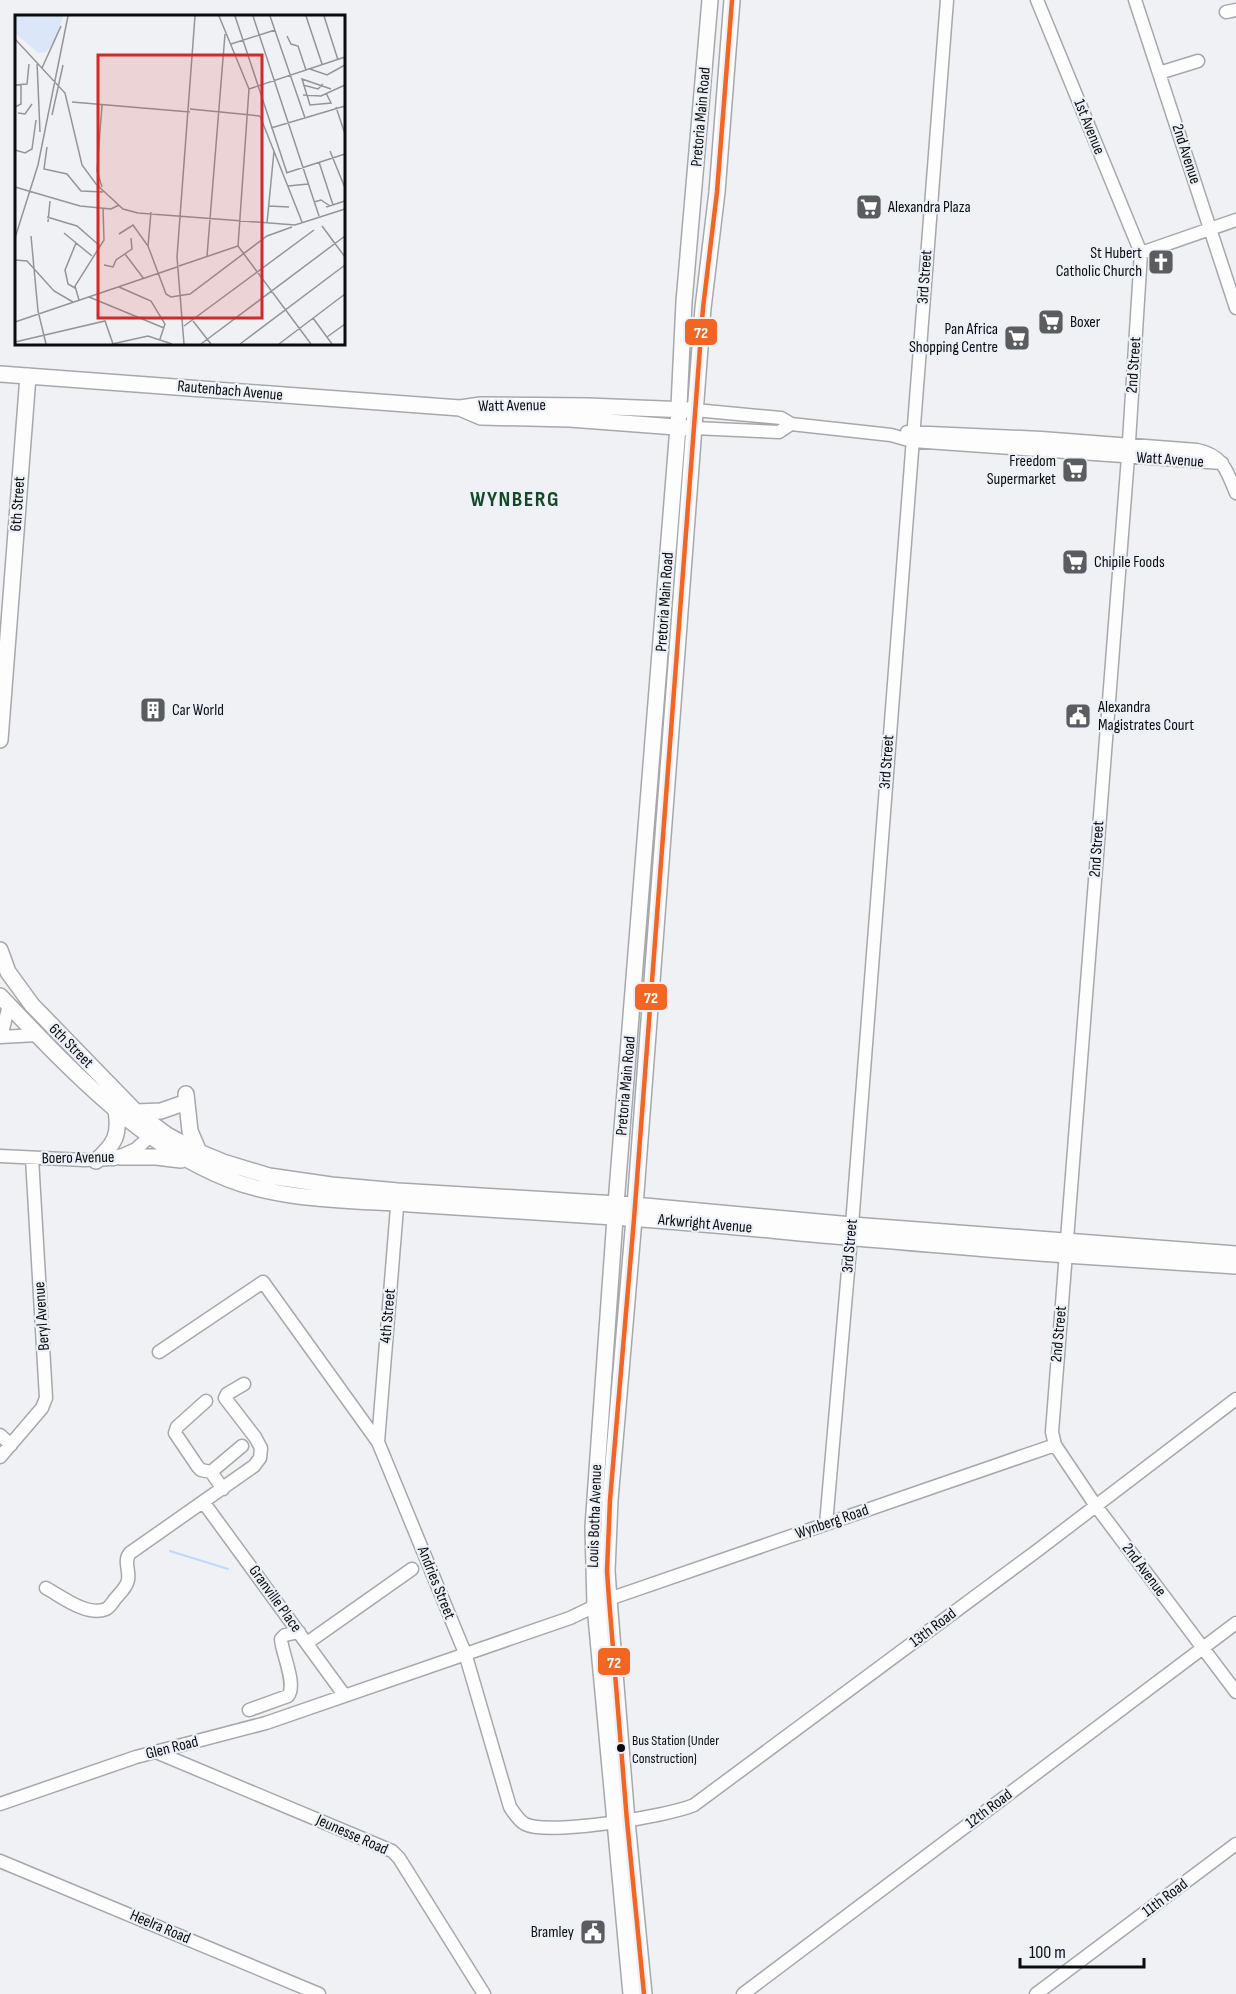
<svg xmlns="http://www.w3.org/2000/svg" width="1236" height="1994" font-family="'Sofia Sans Condensed',sans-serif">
  <rect width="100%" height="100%" fill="#eff1f5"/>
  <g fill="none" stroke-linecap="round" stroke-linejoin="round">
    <path stroke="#c0d8fa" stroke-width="2" d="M170,1551L228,1569"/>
    <defs>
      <path id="minor" d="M1037,0L1141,253L1128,457L1052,1432L1055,1445L1096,1506L1236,1692
        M1135,0L1236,308
        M1226,12L1236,10
        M1159,73L1198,61
        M1141,253L1236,220
        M695,410L781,418L791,424L891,435L912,441L1222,463
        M694,428L779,432L791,424
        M907,432L1041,438L1197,450C1223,455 1227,471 1236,493
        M0,1037L37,1035
        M1,1037L9,1005
        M0,1156L84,1160L114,1159L136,1149L157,1130
        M159,1352L263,1282L378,1442L465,1653L510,1807C514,1813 518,1820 525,1824C548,1836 669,1816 694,1805L1038,1550L1236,1399
        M206,1401L177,1427L175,1433L198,1467L201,1470L211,1472L223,1489
        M0,1435L11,1445
        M378,1442L398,1195
        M0,1457L42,1408L46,1398L32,1158
        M211,1472L242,1446
        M204,1503L345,1696
        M826,1524L852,1225L947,0
        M46,1588C61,1596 87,1617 106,1609C110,1607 113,1602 115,1599C120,1593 127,1587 128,1580C130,1570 123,1561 130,1553L254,1466L260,1458L261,1448L255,1437L225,1398L227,1394L244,1384
        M609,1599L1055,1445
        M307,1643L412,1569
        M249,1710L288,1696C297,1684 282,1654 281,1639L285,1635L299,1632
        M156,1752L392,1851L399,1858L484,1994
        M0,1804L136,1757L266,1723L570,1618L595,1606
        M0,1861L319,1994
        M743,1994L1236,1623
        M1036,1994L1236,1844"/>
      <path id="major" d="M0,374L460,408L481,405L587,406L688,410
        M460,408L481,417L570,419L689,428
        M0,740L28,376
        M0,950L8,972L32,1005L136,1112L167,1135L199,1152L223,1162L269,1176L331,1185L398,1191L634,1205L852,1225L1236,1254
        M0,996C68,1067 136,1142 228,1179C283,1201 352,1200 410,1204C478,1208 546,1213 613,1217C694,1222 775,1231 856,1238C926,1244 995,1250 1065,1255C1122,1259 1179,1262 1236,1266
        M186,1094L190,1131L199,1152
        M136,1112L161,1111L181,1104
        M120,1157H156L181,1160
        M96,1161C115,1144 120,1135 116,1110
        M631,1994L595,1606L593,1527L616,1204L678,427L684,302L710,0
        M644,1994L627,1821L609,1599L607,1571L610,1500L634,1219L703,308L717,192L732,0"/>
    </defs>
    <use href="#minor" stroke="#a6a8ab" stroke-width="15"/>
    <use href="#major" stroke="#a6a8ab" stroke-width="18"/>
    <use href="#minor" stroke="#fdfdfe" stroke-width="12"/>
    <use href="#major" stroke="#fdfdfe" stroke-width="15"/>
    <defs>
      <path id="bus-1" d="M644,1994L627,1821L609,1599L607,1571L610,1500L634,1219L703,308L717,192L732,0"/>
    </defs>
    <use href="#bus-1" stroke="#ecf0f8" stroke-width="9"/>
    <use href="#bus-1" stroke="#f26522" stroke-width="4.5"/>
  </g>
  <defs>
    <symbol id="supermarket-square" viewBox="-11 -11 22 22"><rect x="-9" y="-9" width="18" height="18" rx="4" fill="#5a5c5f" stroke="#ecf0f8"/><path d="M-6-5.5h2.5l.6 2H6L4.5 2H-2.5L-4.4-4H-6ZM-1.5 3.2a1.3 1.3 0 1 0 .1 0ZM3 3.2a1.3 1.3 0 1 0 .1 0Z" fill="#fff"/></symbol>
    <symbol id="church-square" viewBox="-11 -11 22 22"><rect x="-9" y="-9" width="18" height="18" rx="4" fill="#5a5c5f" stroke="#ecf0f8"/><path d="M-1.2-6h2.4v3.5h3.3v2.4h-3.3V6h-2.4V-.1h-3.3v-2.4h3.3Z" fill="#fff"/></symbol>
    <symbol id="building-square" viewBox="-11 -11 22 22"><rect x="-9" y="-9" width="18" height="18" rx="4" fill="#5a5c5f" stroke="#ecf0f8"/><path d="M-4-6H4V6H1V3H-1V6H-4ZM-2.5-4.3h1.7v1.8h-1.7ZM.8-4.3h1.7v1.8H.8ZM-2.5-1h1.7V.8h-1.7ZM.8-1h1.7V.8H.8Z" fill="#fff"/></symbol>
    <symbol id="civic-square" viewBox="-11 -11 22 22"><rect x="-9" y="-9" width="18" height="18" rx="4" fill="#5a5c5f" stroke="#ecf0f8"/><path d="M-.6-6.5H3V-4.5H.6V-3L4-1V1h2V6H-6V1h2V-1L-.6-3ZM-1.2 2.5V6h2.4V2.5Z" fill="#fff"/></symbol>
  </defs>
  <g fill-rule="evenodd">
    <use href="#supermarket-square" x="854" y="192" width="30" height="30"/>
    <use href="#church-square" x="1146" y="247" width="30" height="30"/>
    <use href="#supermarket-square" x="1036" y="307" width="30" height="30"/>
    <use href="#supermarket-square" x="1002" y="323" width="30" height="30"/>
    <use href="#supermarket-square" x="1060" y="455" width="30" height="30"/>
    <use href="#supermarket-square" x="1060" y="547" width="30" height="30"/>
    <use href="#building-square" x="138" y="695" width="30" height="30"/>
    <use href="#civic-square" x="1063" y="701" width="30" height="30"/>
    <use href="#civic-square" x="578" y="1917" width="30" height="30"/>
  </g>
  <circle fill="#0a0c0e" stroke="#ecf0f8" stroke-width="2" cx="621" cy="1748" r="5"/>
  <g text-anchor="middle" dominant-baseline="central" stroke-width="4.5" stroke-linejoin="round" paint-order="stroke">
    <g font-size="14" fill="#0a0c0e" stroke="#ecf0f8" text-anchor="start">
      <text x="632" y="1740">Bus Station (Under<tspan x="632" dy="18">Construction)</tspan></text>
    </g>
    <g font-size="16" fill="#0a0c0e" stroke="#ecf0f8">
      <text transform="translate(701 117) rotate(-85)">Pretoria Main Road</text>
      <text transform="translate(1089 127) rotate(68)">1st Avenue</text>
      <text transform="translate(1186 154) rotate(72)">2nd Avenue</text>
      <text transform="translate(925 277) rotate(-86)">3rd Street</text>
      <text transform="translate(1134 365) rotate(-86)">2nd Street</text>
      <text transform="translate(230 391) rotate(5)">Rautenbach Avenue</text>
      <text transform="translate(512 406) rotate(-1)">Watt Avenue</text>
      <text transform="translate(1170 460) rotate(4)">Watt Avenue</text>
      <text transform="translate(18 504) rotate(-86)">6th Street</text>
      <text transform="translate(665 602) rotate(-86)">Pretoria Main Road</text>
      <text transform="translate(887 762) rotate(-86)">3rd Street</text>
      <text transform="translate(1097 849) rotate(-86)">2nd Street</text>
      <text transform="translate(71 1046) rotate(45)">6th Street</text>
      <text transform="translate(626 1086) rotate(-85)">Pretoria Main Road</text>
      <text transform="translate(78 1158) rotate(-1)">Boero Avenue</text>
      <text transform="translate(705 1224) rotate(5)">Arkwright Avenue</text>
      <text transform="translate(850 1246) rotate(-85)">3rd Street</text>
      <text transform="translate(42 1316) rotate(-94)">Beryl Avenue</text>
      <text transform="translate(388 1316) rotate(-85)">4th Street</text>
      <text transform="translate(1059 1334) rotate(-85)">2nd Street</text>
      <text transform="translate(595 1516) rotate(-88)">Louis Botha Avenue</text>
      <text transform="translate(832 1522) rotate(-19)">Wynberg Road</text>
      <text transform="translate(1144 1570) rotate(53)">2nd Avenue</text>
      <text transform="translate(436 1583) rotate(68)">Andries Street</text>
      <text transform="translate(275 1599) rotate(54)">Granville Place</text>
      <text transform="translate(933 1628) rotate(-37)">13th Road</text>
      <text transform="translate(172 1748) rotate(-14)">Glen Road</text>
      <text transform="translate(989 1809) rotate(-37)">12th Road</text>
      <text transform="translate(352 1835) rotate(24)">Jeunesse Road</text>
      <text transform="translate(1165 1898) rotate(-37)">11th Road</text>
      <text transform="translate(160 1927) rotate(23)">Heelra Road</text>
    </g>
    <g font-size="16" fill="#0a0c0e" stroke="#ecf0f8" text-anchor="start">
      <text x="888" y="207">Alexandra Plaza</text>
      <text x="1142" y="253" text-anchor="end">St Hubert<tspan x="1142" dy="18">Catholic Church</tspan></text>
      <text x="1070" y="322">Boxer</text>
      <text x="998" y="329" text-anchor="end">Pan Africa<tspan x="998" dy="18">Shopping Centre</tspan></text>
      <text x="1056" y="461" text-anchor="end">Freedom<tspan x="1056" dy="18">Supermarket</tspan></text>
      <text x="1094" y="562">Chipile Foods</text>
      <text x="1098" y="707">Alexandra<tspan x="1098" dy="18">Magistrates Court</tspan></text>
      <text x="172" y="710">Car World</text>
      <text x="574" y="1932" text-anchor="end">Bramley</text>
    </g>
    <g font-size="22" font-weight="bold" letter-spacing="1.5" fill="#154825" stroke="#ecf0f8">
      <text x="515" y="499">WYNBERG</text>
    </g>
  </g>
  <g transform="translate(15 15)">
    <rect width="330" height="330" fill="#eff1f5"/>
    <path d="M0,1H48L41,25L31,37L23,38L0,18Z" fill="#dbe6f8"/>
    <path fill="none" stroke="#939599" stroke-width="1.5" d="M204,1L234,74L223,231M220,1L272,158M238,1L304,201M255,1L290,103M291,1L307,49M309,1L323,45M272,21L276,29L283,31L291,55M0,24L50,78L67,150L81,169L108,194L123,198L280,210L330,194M216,29L260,15M22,47L25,117M27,53L46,11M295,54L312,60L330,50M0,70L12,69L14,49M288,70L303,74L308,69M234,74L330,42M311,78L316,88L295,90L287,64L316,74M288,80L306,81L330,70M57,87L175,97M0,92L6,89V70M321,92L330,119M175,94L245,101M3,98L10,99L17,89M37,100L48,50M245,101L287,207M256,113L330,91M32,132L29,154L52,159L66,176L88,177M0,135L10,138L17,134L21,105M315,136L330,173M304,147L318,190M271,158L330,139M273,171L293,169M0,172L65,191L96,194L104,190M87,172L82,156L87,90M299,187L306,185L315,191M254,191L274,192M311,192L330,186M32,202L62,211L85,231M33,207L35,186M252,208L259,136M307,211L330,242M49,218L77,241M104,219L118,210L133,231L151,279L156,282L175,279L252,221L277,212M16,221L23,296L31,329M0,223L23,150L53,1M133,231L136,197M223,231L296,329M110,239L129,264M192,241L210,19M0,245L12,246L39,276L58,287M89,250L98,252L101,245L117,234L116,223M164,251L223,231M104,272L136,286L150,309L145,324M60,273L53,269L50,255L61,228M74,282L149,313M64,285L60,271L89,225L88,193M298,303L317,329M178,306L196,329M0,307L162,252M169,311L299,215M312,322L330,309M0,327L90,306L98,329M97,329L133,321L157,329M169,329L162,242L180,1M186,329L330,221M225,329L330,250M264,329L330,279"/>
    <path fill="#d62828" fill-opacity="0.15" stroke="#d62828" stroke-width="3" d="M83,40H247V303H83Z"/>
    <rect width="330" height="330" fill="none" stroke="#0a0c0e" stroke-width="3"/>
  </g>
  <g stroke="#ecf0f8" stroke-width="2">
    <rect x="684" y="318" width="34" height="28" rx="6" fill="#f26522"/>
    <rect x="634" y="983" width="34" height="28" rx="6" fill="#f26522"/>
    <rect x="597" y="1647" width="34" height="29" rx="6" fill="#f26522"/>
  </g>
  <g font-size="16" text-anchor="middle" font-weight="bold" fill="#fff">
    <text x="701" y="338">72</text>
    <text x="651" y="1003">72</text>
    <text x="614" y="1668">72</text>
  </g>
  <path d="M1020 1958v9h124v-9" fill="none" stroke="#0a0c0e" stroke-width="3"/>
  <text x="1029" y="1958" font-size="18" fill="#0a0c0e" stroke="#ecf0f8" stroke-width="4.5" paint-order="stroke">100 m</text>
</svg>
